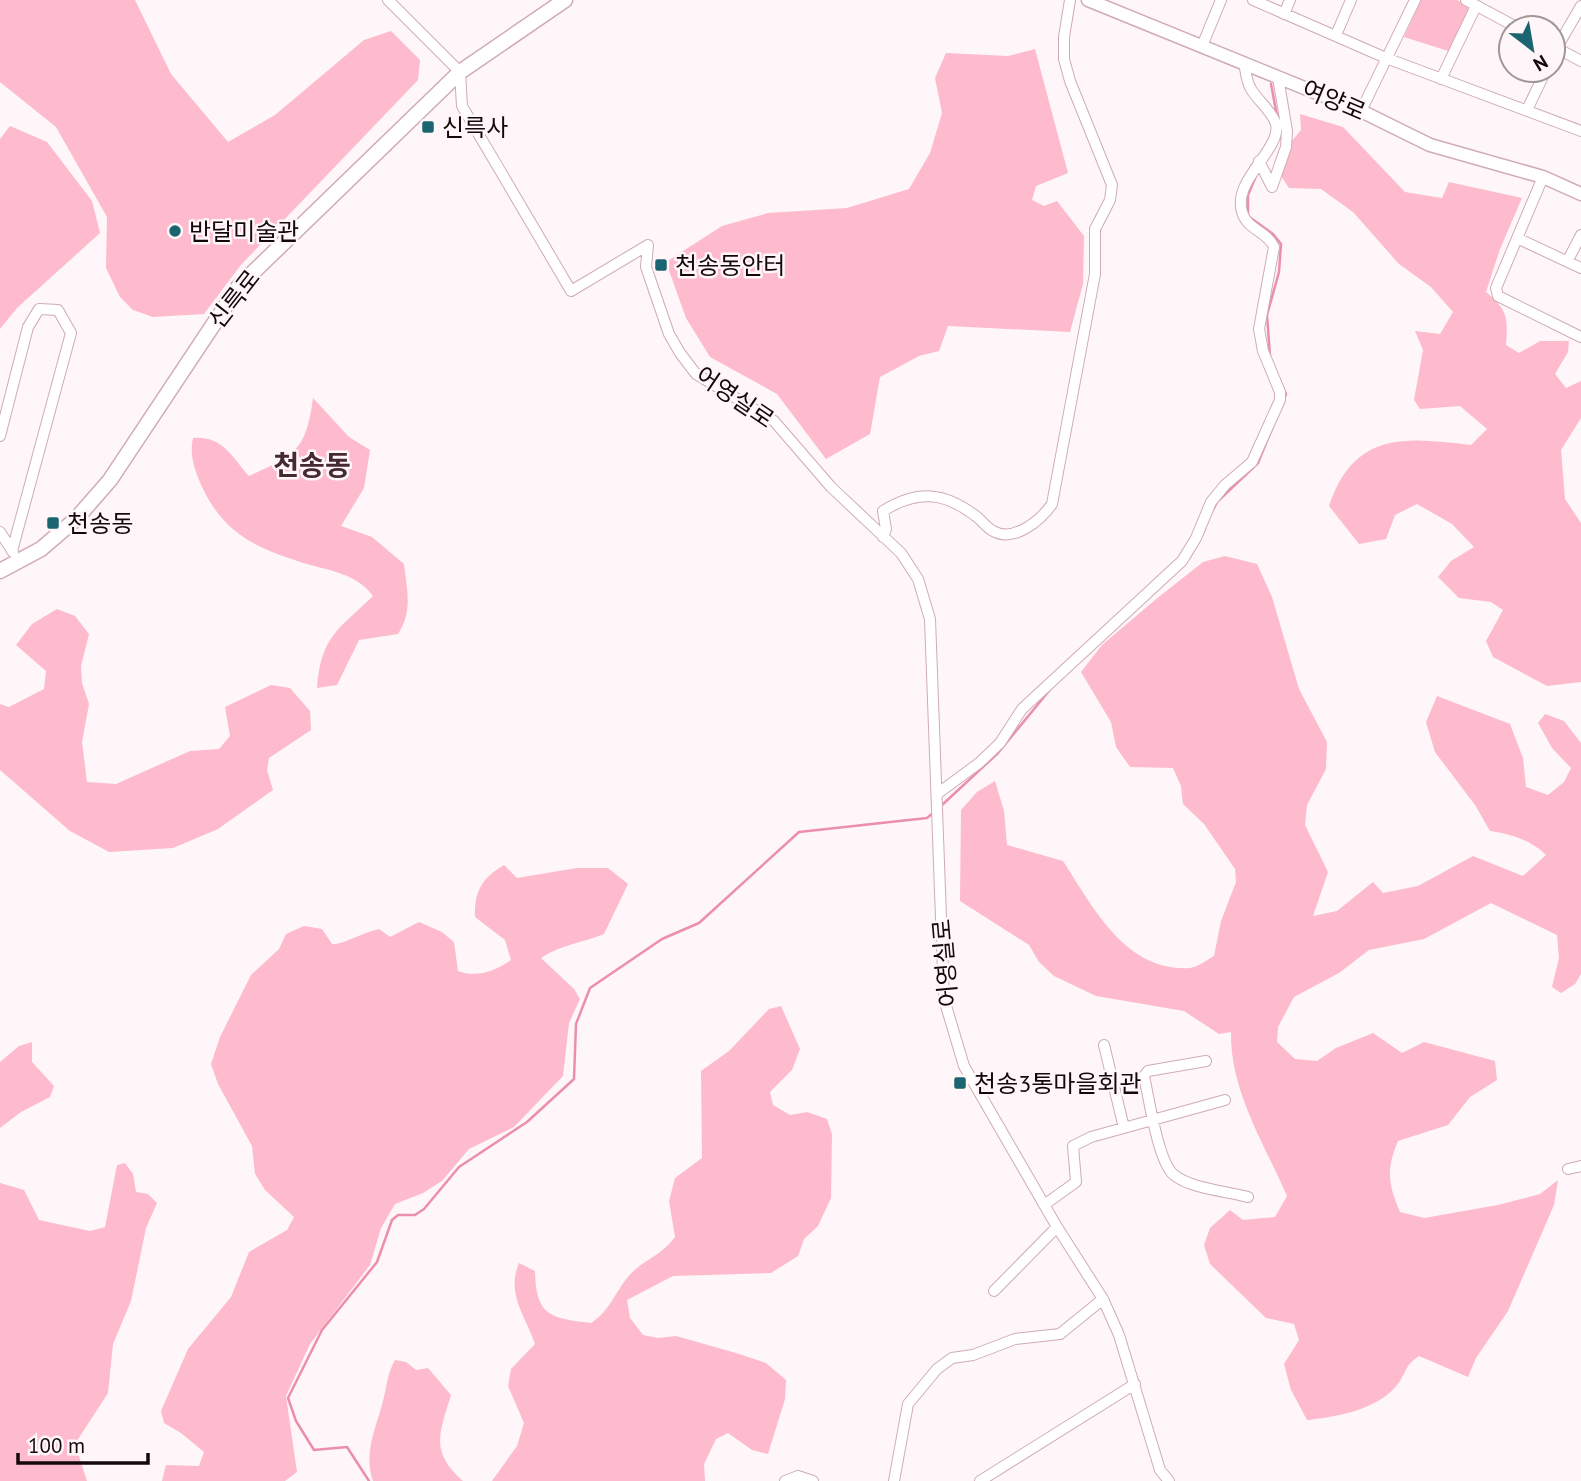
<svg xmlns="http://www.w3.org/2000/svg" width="1581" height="1481" font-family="'PT Sans','Noto Sans KR',sans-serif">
  <rect width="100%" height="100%" fill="#fef6f8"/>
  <path fill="#fdbbcd" d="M0,0H135L171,74L228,142L275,115L364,40L391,31L420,60L418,80L240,266L204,314L153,317L133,310L120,297L106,268L107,217L56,127L0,82Z
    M1421,0H1457L1467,5L1469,11L1448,51L1404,37Z
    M1035,49L1068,173L1036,186L1032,200L1044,206L1057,201L1084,236L1083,284L1070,332L948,326L939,351L919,356L880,377L870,434L826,459L777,394L710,357L686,318L666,262L722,226L768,213L847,208L909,189L930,153L942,113L935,78L946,53L1008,56Z
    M1300,114L1343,127L1405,192L1442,198L1449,182L1522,198L1500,249L1486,292C1508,310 1508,318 1506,345L1519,353L1540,341H1569L1568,352L1555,374L1566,388L1581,381V418L1561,450L1565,499L1581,523V682L1547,686L1493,657L1486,641L1503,610L1491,602L1459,598L1438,577L1451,561L1474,547L1452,524L1417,504L1395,515L1386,539L1359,544L1329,506C1354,431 1405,437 1471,445L1487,429L1460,406L1420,409L1414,400L1423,350L1415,331L1440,334L1453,312L1431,287L1399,264L1353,212L1321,189L1289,188L1279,173L1286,148L1301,130Z
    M10,126L47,142L92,201L100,233L17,308L0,329V139Z
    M313,398L349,437L370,450L364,488L341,526L372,537L404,564C407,591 413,611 398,634L359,640L337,685L317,688C321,636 338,630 373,596C357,574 331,571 307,564C259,549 226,536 203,489C195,471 189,457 193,438C222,435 232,457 249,476C295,455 306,451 313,398Z
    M1225,556L1257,564L1272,597L1299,689L1327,742L1326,769L1307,805L1305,825L1328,872L1313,916L1337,911L1373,882L1383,893L1418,886L1473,856L1523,876L1546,855C1531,840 1511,834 1490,831L1475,805L1435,752L1426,722L1437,696L1510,724L1523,758L1526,787L1548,795L1564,782L1571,768L1552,748L1538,723L1545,714L1564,721L1581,743V974L1575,984L1561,993L1552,987L1559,958L1557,935L1491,903L1424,939L1369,950L1339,973L1294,997L1278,1027L1277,1042L1295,1059L1317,1061L1336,1048L1373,1033L1402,1053L1424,1042L1495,1061L1497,1080L1470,1097L1448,1125L1398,1141C1386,1169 1388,1184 1400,1212L1424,1218L1498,1205L1540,1194L1558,1180L1554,1205L1508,1311L1476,1358L1468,1377L1419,1356C1405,1366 1408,1368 1400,1381C1382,1409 1337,1417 1307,1420L1291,1390L1284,1364L1299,1340L1294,1324L1266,1318L1210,1264L1204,1245L1210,1228L1230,1210L1243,1220L1275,1217L1287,1196C1264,1143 1230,1091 1231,1032L1219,1034L1184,1011L1096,996L1054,976L1039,962L1029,945L960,901L961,810L977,792L995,781L1004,811L1007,845L1063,861C1093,907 1125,972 1190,968C1198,967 1207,960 1214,956L1221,921L1236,882L1235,869L1204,824L1183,804L1181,786L1173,768L1130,767L1116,747L1111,722L1081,672L1102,645L1155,600L1203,562Z
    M57,609L75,616L89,634L81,666L82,683L89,704L82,742L87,782L116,784L190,751L219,749L230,736L225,707L271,685L290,688L310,711L311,730L269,758L267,770L273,790L218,829L173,848L109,852L70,831L0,770V704L9,707L44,689L46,671L16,645L32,624Z
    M504,865L517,878L577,868H608L628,884L604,934C582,943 560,945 541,958L574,989L580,999L569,1023L563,1076L514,1127L469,1149L442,1181L423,1193L395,1204L381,1228L370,1265L310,1344L286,1396L297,1472L285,1481H162L166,1465L199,1466L204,1452L181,1433L164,1423L161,1411L188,1349L231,1297L249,1252L287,1230L294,1217L265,1190L255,1174L252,1146L218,1084L211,1064L220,1037L251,975L279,949L286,934L304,926L322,929L332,944C343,945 364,932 379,929L390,937L419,922L442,932L454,942L458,971C477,978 495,971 511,960L505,940L475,917C474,891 483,877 504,865Z
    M781,1006L800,1049L792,1070L770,1092L773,1105L790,1115L807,1112L827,1119L832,1134L831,1198L818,1226L804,1239L798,1256L771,1273L673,1276L627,1300L630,1318L643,1335L658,1338L676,1336L736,1353L766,1363L786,1380L785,1399L768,1454L752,1450L728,1433L716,1439L704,1464L705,1481H492L517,1446L524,1423L508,1386L511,1369L535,1344C525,1315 506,1294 519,1263L535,1271C536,1316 550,1318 591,1323C614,1308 617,1284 637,1268C652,1256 662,1254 675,1237L669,1201L675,1178L702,1158L701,1071L729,1051L769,1009Z
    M32,1042V1062L54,1086L50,1097L21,1112L0,1128V1062L19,1046Z
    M125,1163L133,1174L136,1192L148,1194L157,1203L146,1228L131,1301L113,1344L108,1393L75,1444L87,1481H0V1183L24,1190L39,1220L90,1231L105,1227L117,1165Z
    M395,1360L406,1362L416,1370L428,1368L451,1395C439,1435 430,1451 463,1481H373C363,1454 376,1428 383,1401C387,1386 387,1374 395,1360Z"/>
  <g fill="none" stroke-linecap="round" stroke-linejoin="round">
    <path stroke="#ec8faa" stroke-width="2.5" d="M1271,84L1277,116
      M1256,176L1248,195V216L1273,234L1281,244L1279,272L1267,315L1270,356
      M1213,510L1217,502L1258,463L1286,394L1283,388
      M1190,557L1205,529
      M941,806L998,753L1053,686
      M369,1481L347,1447L314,1450L296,1421L288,1398L322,1330L377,1262L392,1220L398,1215H415L424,1209L459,1167L527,1122L574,1079L576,1024L590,988L662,939L699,923L799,832L927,818L933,813"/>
    <defs>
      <path id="minor" d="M388,0L460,72L462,106L571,291L648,245L646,267L669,334L680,353L696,374L774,421L831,487L901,553L918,579L930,619L944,999L964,1066L1057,1227L1103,1299L1119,1335L1160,1470L1169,1481
        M1253,0L1386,58L1581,131
        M1466,0L1518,28
        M1284,14L1290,0
        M1336,35L1351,0
        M1202,46L1221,0
        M1553,46L1581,61
        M1553,54L1581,6
        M1441,79L1476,6
        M1527,110L1546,70
        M1361,111L1415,0
        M1259,161L1272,187L1286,147L1287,131L1278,77
        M1543,177L1496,288L1498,296L1581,337
        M1519,239L1581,268
        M1568,260L1581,235
        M0,436L28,327L39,309L58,310L71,333L12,551
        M0,532L13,552
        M883,537L886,529L883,511C918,489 945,492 977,517C982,521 987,528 993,531C1014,543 1041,520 1052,504L1095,274V229L1110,200L1112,185L1070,81L1064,59V37L1070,0
        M937,794L979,763L1000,743L1022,709L1182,561L1196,538L1211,502L1225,485L1252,462L1280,400V392L1263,351L1259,329L1274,247C1267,231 1247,230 1242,212C1232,180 1282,149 1276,124C1272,111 1257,100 1251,89C1246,81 1246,71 1244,63
        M1104,1045L1124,1128
        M1206,1061L1148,1071L1144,1076C1149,1098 1158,1162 1174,1175C1192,1189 1226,1191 1248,1197
        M1568,1169L1581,1166
        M1044,1205L1076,1182L1073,1146L1091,1137L1225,1100
        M994,1291L1057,1227
        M785,1481L798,1476L813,1481
        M894,1481L908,1404L937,1369L952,1358L973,1355L1015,1339L1060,1334L1103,1299
        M980,1481L1135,1384"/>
      <path id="tertiary" d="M1088,0L1361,111L1430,145L1543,177L1581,194"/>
      <path id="secondary" d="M0,571L41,549L76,519L110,480L239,286L460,72L565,0"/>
    </defs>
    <use href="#minor" stroke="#d0abb5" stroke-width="12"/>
    <use href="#tertiary" stroke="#d0abb5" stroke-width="15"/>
    <use href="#secondary" stroke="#d0abb5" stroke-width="17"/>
    <use href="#minor" stroke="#fff" stroke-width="10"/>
    <use href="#tertiary" stroke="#fff" stroke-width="12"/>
    <use href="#secondary" stroke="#fff" stroke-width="14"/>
  </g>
  <g fill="#1b6571" stroke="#fef6f8" stroke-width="2.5">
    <rect x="421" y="120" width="14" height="14" rx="3.5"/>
    <circle cx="175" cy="231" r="7"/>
    <rect x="654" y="258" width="14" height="14" rx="3.5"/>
    <rect x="46" y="516" width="14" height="14" rx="3.5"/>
    <rect x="953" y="1076" width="14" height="14" rx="3.5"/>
  </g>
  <g text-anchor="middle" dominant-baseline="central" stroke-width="5" stroke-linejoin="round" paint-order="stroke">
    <g font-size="24" fill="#14080b" stroke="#fef6f8">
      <text transform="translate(1334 100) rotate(23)">여양로</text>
      <text transform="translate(234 299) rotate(-52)">신륵로</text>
      <text transform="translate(735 397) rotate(34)">어영실로</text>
      <text transform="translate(945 963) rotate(-95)">어영실로</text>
    </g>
    <g font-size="24" fill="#14080b" stroke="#fef6f8" text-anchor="start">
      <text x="442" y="127">신륵사</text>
      <text x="189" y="231">반달미술관</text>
      <text x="675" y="265">천송동안터</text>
      <text x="67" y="523">천송동</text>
      <text x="974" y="1083">천송3통마을회관</text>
    </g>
    <g font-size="28" font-weight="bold" fill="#462a32" stroke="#fef6f8">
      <text x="312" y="464">천송동</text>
    </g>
  </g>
  <g transform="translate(1532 49) rotate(149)"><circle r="33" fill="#fef6f8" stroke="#a09799" stroke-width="2"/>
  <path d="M0-5L12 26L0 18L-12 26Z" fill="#1b6571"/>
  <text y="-10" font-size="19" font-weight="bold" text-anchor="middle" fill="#14080b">N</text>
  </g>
  <path d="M18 1453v10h130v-10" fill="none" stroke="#14080b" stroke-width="3.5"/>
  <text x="28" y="1453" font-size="21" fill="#14080b" stroke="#fef6f8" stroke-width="5" paint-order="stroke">100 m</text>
</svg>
